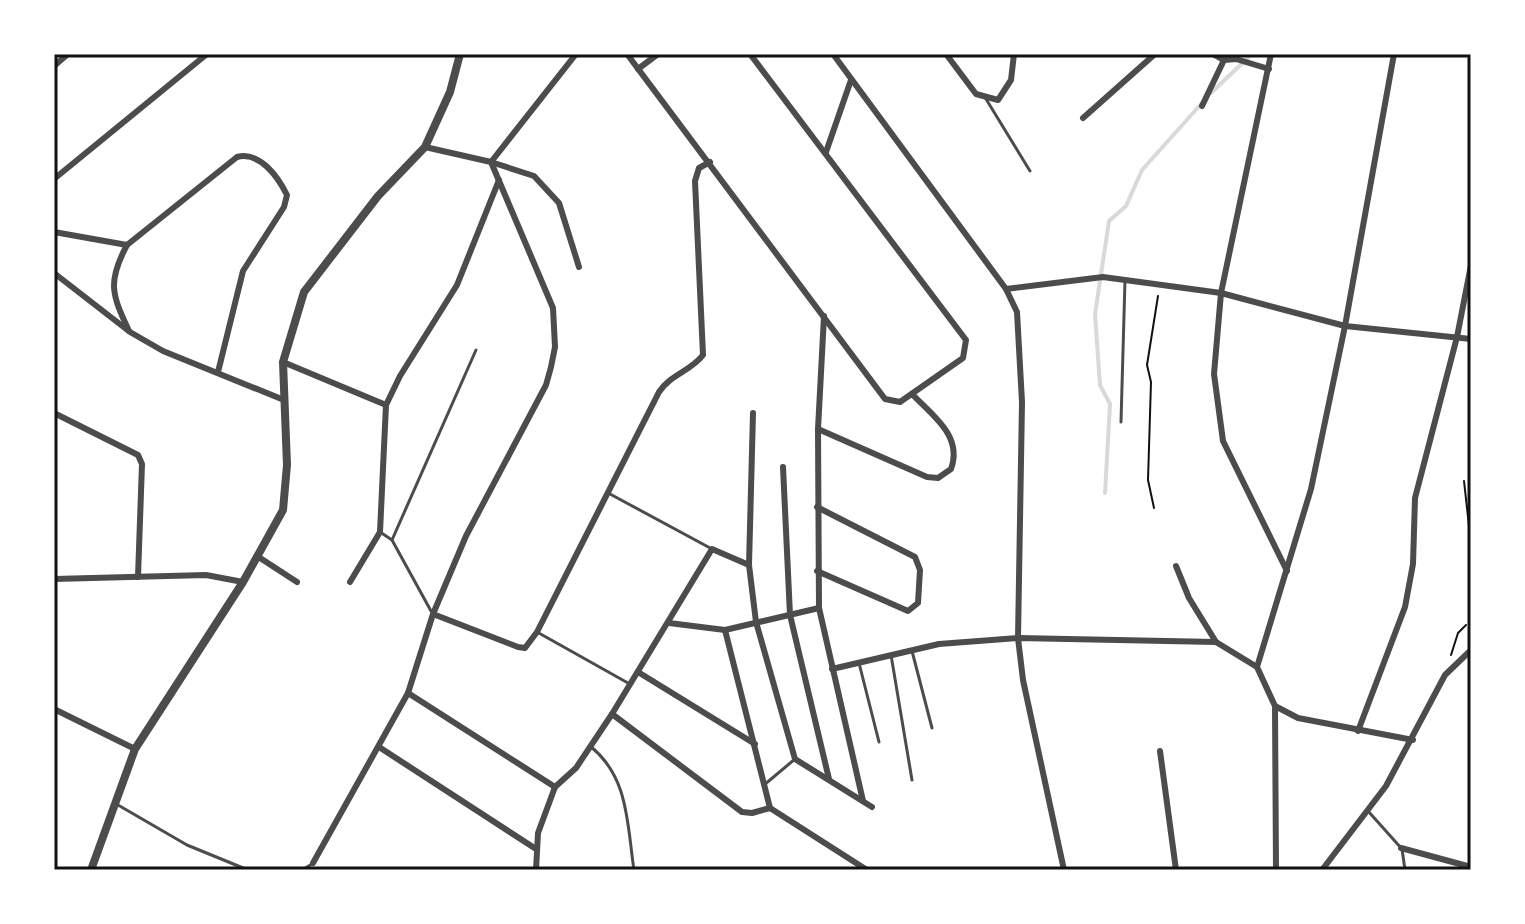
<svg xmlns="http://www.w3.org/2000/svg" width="1525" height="924" font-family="Arial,sans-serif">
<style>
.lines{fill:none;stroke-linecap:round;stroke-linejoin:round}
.stream{stroke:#d9d9d9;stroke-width:4}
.path{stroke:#111;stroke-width:2}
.service{stroke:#4c4c4c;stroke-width:3}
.minor{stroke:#4c4c4c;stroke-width:6}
.tertiary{stroke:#4c4c4c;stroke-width:8}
.neatline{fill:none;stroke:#111;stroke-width:3}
</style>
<rect width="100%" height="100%" fill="#fff"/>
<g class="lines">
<g class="stream">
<path d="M 1211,93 L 1252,54"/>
<path d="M 1105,493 L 1110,404 L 1100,385 L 1095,314 L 1109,221 L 1126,206 L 1142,170 L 1202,103"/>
</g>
<g class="path">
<path d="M 1464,481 L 1471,544"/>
<path d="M 1154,508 L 1148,480 L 1151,382 L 1147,365 L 1158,296"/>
<path d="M 1451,655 L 1458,633 L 1466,625"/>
</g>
<g class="service">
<path d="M 986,99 L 1030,171"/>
<path d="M 1121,422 L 1125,280"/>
<path d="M 610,494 L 712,549"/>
<path d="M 380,532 L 392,540 L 431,611"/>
<path d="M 392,540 L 476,350"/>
<path d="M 537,632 L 628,683"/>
<path d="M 912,651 L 932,728"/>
<path d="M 891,655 L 912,780"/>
<path d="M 859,663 L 879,742"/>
<path d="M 590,746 C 629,777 627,824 634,870"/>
<path d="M 764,785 L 795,759"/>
<path d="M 118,805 L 187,845 L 248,870"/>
<path d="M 1368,811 L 1402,849 L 1405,870"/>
<path d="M 302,870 L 312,864"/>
</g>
<g class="minor">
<path d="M 576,54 L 491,162 L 534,176 L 559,203 L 579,267"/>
<path d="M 627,54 L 885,399 L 900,402 L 963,358 L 966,340 L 750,54"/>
<path d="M 833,54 L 1006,289 L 1017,312 L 1022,402 L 1018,638 L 1023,680 L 1064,870"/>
<path d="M 946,54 L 976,94 L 998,100 L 1011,80 L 1014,54"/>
<path d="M 1213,54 L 1224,60"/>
<path d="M 1271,54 L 1221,293 L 1214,374 L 1223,441 L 1287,571"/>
<path d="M 54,66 L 68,54"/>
<path d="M 638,69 L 658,54"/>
<path d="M 1202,106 L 1224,60 L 1236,59 L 1269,69"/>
<path d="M 1083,118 L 1155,54"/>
<path d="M 826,152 L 851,80"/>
<path d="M 54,179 L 207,54"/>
<path d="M 54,232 L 127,245 L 237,157 C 260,151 278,177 287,195 L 284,207 L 243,271 L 218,372"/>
<path d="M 127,245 C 107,282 112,295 129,331"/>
<path d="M 54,273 L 130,332 L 163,351 L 284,400"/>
<path d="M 1006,289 L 1103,277 L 1221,293 L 1345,326 L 1471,339"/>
<path d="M 824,316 L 818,429 L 819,608 L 863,801"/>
<path d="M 283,362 L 386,405"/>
<path d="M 54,413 L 138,455 L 142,464 L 138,577"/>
<path d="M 753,413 L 749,565 L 756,622 L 795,759 L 872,807"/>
<path d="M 818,429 L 927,477 L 938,478 L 951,469 C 963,436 933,416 912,394"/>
<path d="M 783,467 L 790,615 L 829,779"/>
<path d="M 257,556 L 297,582"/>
<path d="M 1176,566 L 1189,598 L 1216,642"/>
<path d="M 817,571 L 908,611 L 918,603 L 920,570 L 915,557 L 817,507"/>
<path d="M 54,579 L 206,575 L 243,582"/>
<path d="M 350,582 L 380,532 L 386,405 L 400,376 L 457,285 L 499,180"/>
<path d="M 433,614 L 518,647 L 525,648 L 537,632 L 659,392 C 671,374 691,371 703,355 L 695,181 L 699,168 L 710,162"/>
<path d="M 669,623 L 725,630 L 819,608"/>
<path d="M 725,630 L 770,808 L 867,870"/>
<path d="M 832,669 L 939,644 L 1018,638 L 1216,642 L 1257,667"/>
<path d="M 638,672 L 755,744"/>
<path d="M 408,693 L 555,787"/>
<path d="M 1275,706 L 1298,718 L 1413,740"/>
<path d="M 54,709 L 135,749"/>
<path d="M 612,714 L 742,812 L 752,813 L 770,808"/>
<path d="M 1358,731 L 1405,607 L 1413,564 L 1415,498 L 1457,337 L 1471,265"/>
<path d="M 379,747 L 536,849"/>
<path d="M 1160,751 L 1176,870"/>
<path d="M 1401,848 L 1471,867"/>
<path d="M 313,863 L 408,693 L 433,614 L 466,536 L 546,385 L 551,367 L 555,347 L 553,308 L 491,162 L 425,147"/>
<path d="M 536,870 L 538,833 L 555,787 L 576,768 L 612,714 L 712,549 L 749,565"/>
<path d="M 1276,870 L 1275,706 L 1257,667 L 1311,489 L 1345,326 L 1394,54"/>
<path d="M 1322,870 L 1386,786 L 1445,675 L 1471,650"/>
</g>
<path class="tertiary" d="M 91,870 L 135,749 L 243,582 L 283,510 L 287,465 L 283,362 L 304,292 L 378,196 L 425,147 L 450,92 L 460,54"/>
</g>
<rect width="1525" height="924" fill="none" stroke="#ffffff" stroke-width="112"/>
<rect x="56" y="56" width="1413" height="812" class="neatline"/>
</svg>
